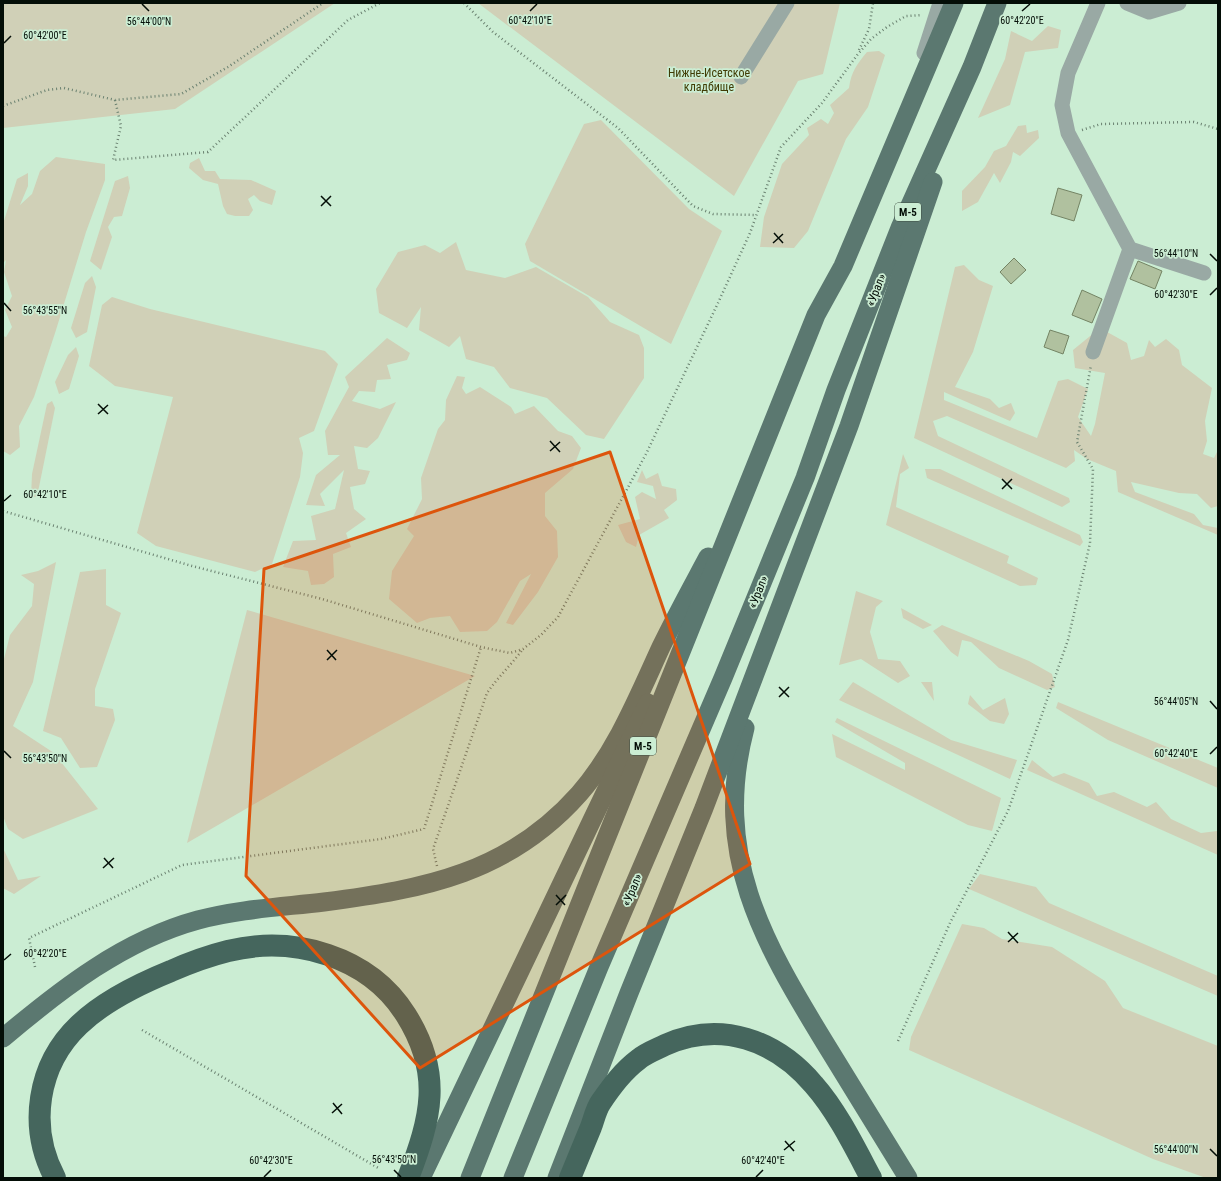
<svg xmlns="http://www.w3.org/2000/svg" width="1221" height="1181" font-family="'Roboto Condensed',sans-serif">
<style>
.green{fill:#d0d0b7}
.building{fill:#b0c19f;stroke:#748464}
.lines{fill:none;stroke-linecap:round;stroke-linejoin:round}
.path{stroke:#6a8170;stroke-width:2.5;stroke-dasharray:1 3;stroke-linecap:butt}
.minor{stroke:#99a9a4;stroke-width:15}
.major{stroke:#5b7870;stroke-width:19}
.highway{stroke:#45665d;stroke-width:22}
.marked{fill:#dd550c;fill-opacity:0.2;stroke:#dd550c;stroke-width:3;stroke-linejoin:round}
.ticks{fill:none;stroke:#040e07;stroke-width:1.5}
.labels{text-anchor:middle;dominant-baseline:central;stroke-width:3.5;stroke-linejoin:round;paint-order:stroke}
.shield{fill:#cbedd3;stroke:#405144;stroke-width:1}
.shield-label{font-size:11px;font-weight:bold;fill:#040e07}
.park-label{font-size:12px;fill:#403c05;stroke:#cbedd3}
.street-label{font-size:12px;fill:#040e07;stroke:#cbedd3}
.ticks-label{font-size:10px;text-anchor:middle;fill:#040e07;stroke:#cbedd3;stroke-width:3.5;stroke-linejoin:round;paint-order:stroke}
</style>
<rect width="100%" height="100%" fill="#cbedd3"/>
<g class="green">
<path d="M 3,3 L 335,3 L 175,109 L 3,128 Z"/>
<path d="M 478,3 L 840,3 L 823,74 L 798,81 L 734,196 Z"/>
<path d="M 1048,26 L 1061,30 L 1058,48 L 1025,52 L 1010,105 L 978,118 L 1005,59 L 1011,31 L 1032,41 Z"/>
<path d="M 879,51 L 885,55 L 868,107 L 846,139 L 808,231 L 794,248 L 760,247 L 764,217 L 782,164 L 809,135 L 807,128 L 821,119 L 828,124 L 834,113 L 830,105 L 849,88 C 851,72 857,64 867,52 Z"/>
<path d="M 601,120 L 689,209 L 722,231 L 671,344 L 530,261 L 525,244 L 584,124 Z"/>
<path d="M 1026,125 L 1027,133 L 1038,130 L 1039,138 L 1020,156 L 1013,152 L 1011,162 L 1000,183 L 994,173 L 978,202 L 962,211 L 962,191 L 985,167 L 994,151 L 1006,146 L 1018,126 Z"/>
<path d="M 56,157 L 105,164 L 105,180 L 86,232 L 56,330 L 34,397 L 19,426 L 20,447 L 10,455 L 3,451 L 3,336 L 6,337 L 12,327 L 5,310 L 12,296 L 4,272 L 6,260 L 3,263 L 3,224 L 17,179 L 28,173 L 28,186 L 20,205 L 32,194 L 40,171 Z"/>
<path d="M 199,158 L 205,171 L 215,171 L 220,179 L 251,180 L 276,191 L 272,205 L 260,201 L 254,195 L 248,199 L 253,210 L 249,216 L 235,216 L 227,214 L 223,206 L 218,184 L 203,180 L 189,168 L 190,163 Z"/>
<path d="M 128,176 L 130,188 L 122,216 L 114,217 L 108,227 L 112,237 L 101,270 L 90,261 L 115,181 Z"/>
<path d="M 456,242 L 466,270 L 505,278 L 536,267 L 588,297 L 610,322 L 639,335 L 644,348 L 644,378 L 604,439 L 586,435 L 547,398 L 510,388 L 494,367 L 466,359 L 460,336 L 449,347 L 419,330 L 421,307 L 407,328 L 379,313 L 376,289 L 398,252 L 425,245 L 440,253 Z"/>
<path d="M 964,265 L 979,280 L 993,286 L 973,352 L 955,387 L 990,399 L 999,408 L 1011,403 L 1015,413 L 1010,421 L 944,392 L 944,400 L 1037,438 L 1058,381 L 1068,379 L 1088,389 L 1078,417 L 1091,436 L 1095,424 L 1105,373 L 1075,368 L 1073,350 L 1100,328 L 1127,343 L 1131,360 L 1144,356 L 1149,340 L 1155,347 L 1166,339 L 1179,350 L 1182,365 L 1212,388 L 1205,421 L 1207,441 L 1203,454 L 1214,458 L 1218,450 L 1218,506 L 1211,508 L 1197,494 L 1179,493 L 1131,482 L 1135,492 L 1194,514 L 1203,525 L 1218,528 L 1218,535 L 1118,492 L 1116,471 L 1087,459 L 1074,450 L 1075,461 L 1066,468 L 947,416 L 933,421 L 938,436 L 1069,498 L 1070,502 L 1062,507 L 914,438 L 955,267 Z"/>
<path d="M 92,276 L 96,287 L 87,332 L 76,338 L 71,328 L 85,283 Z"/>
<path d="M 112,297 L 150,309 L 325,351 L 338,364 L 314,431 L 299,438 L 303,453 L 300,477 L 272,564 L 255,572 L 156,546 L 137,533 L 173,397 L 115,386 L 89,366 L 102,305 Z"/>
<path d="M 387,338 L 410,353 L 407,360 L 387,365 L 391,379 L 377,380 L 375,392 L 359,391 L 352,401 L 380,409 L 396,402 L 378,438 L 367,448 L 354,446 L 358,469 L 370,471 L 365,484 L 350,487 L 354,509 L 366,519 L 346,533 L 351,547 L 333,554 L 334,577 L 324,584 L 311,585 L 308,571 L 283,567 L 293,541 L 316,540 L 311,516 L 335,509 L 344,470 L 320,494 L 325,506 L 306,505 L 316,475 L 340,455 L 328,455 L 325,431 L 349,387 L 345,377 Z"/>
<path d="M 76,347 L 79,356 L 69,389 L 59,394 L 55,382 L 68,355 Z"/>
<path d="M 457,376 L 465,377 L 462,388 L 466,394 L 480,387 L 511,407 L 515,414 L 534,406 L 558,431 L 572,436 L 581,448 L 573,469 L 545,493 L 545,516 L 557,531 L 558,557 L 538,592 L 513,625 L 506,623 L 531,574 L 520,581 L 497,622 L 487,631 L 460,632 L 450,616 L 430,618 L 417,623 L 389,599 L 392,571 L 414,536 L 407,529 L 422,499 L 421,478 L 438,429 L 445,420 L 446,400 Z"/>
<path d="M 52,401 L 55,408 L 37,497 L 31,497 L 32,474 L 47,404 Z"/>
<path d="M 903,454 L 909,468 L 900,474 L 896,507 L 1009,556 L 1007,563 L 1038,578 L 1036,585 L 1020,586 L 886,525 Z"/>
<path d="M 925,469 L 940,469 L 1080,535 L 1083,542 L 1080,546 L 927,478 Z"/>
<path d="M 642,470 L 646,479 L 658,473 L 662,486 L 676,489 L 677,500 L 664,510 L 669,518 L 639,535 L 636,547 L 626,542 L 618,525 L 640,519 L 635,497 L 642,492 L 656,499 L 653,486 L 637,482 Z"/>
<path d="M 56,562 L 33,682 L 13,726 L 54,753 L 98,809 L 23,839 L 8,829 L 3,816 L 3,663 L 10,635 L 32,606 L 34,584 L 21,575 L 38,571 Z"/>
<path d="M 106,569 L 106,605 L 121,613 L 95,689 L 95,706 L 113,709 L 115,720 L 97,767 L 80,768 L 61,738 L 43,731 L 80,572 Z"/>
<path d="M 856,591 L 883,601 L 876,607 L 870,632 L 878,659 L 900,661 L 910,676 L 898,683 L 861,659 L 839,665 Z"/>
<path d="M 901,608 L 932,625 L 923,629 L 903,618 Z"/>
<path d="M 247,610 L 475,676 L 187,843 Z"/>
<path d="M 942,625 L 1029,661 L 1052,674 L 1055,687 L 1047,690 L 999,668 L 971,642 L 962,640 L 958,657 L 951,652 L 933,631 Z"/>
<path d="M 853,682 L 951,740 L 1017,760 L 1010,779 L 839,700 Z"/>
<path d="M 921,682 L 932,682 L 934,701 Z"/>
<path d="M 970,695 L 983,710 L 1005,698 L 1009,714 L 1004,724 L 990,721 L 968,704 Z"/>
<path d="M 1058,702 L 1218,768 L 1218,788 L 1108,740 L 1056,708 Z"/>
<path d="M 837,718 L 1001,798 L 992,831 L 968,825 L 836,757 L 832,734 L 905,770 L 905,763 L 835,722 Z"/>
<path d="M 1032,760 L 1053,777 L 1064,773 L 1089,783 L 1097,796 L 1114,792 L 1147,807 L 1156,802 L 1171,819 L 1201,833 L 1217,831 L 1218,855 L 1027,770 Z"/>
<path d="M 3,848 L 18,880 L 41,876 L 14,894 L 3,888 Z"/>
<path d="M 980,874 L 1036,887 L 1049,903 L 1218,976 L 1218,996 L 969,889 Z"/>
<path d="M 962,924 L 984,928 L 1002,939 L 1052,947 L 1105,981 L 1123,1008 L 1218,1046 L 1218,1178 L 1206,1178 L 1153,1159 L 909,1050 L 911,1037 Z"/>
</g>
<g class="building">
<path d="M 1058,188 L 1082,195 L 1074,221 L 1051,214 Z"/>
<path d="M 1014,258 L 1026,270 L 1011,284 L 1000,272 Z"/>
<path d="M 1138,261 L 1162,271 L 1155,289 L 1130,279 Z"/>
<path d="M 1082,290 L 1102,299 L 1092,323 L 1072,315 Z"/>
<path d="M 1050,330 L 1069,336 L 1063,354 L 1044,347 Z"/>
</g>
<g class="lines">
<g class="path">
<path d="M 464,3 L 493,32 L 618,128 L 693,206 L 713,214 L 755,215"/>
<path d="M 859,50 L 869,29 L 873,3"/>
<path d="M 115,100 L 121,126 L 113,160 L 208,152 L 348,20 L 380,3"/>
<path d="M 3,106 L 47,90 L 64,88 L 115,100 L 181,94 L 228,67 L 323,3"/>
<path d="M 1082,130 L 1101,124 L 1194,122 L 1218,129"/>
<path d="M 3,511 L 192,566 L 322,599 L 481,647 L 510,653 L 523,649 L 541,635 L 558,617 L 646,454 L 718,303 L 750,233 L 781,147 L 822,103 L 858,54 L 871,39 L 887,27 L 906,16 L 922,15"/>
<path d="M 437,866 L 433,849 L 487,693 C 498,677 511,665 523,649"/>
<path d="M 35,967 L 29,938 L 182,865 L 381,839 L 424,829 L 481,647"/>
<path d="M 142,1030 L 380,1169"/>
<path d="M 898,1041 L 950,923 L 1008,811 L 1068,640 L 1090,543 L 1093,469 L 1077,442 L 1091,365"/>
</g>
<g class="minor">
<path d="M 1098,3 L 1068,73 L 1062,105 L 1068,133 L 1130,249 L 1204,273"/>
<path d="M 1127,3 L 1149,12 L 1179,3"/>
<path d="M 924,53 L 940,3"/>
<path d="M 741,77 L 787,3"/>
<path d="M 1093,352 L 1130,249"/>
</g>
<g class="major">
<path d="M 745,728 C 712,854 762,940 825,1043 C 853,1088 880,1133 908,1178"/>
<path d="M 3,1038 C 61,989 124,940 198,920 C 239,909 282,907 324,902 C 425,889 509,873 579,794 C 616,752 638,697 661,647 C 676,616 692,587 708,557"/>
<path d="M 421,1178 L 648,703"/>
<path d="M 470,1178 L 816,315 L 843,266 L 954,3"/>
<path d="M 513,1178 L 599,967 L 723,678 L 805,478 L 836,390 L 900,228 L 972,67 L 997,3"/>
<path d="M 557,1178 L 629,993 L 704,808 L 849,426 L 933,182"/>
</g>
<g class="highway">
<path d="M 55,1178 C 28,1127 37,1065 79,1025 C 104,1001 139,984 171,971 C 189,963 208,956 228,951 C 294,935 369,956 406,1015 C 443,1074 431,1118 408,1178"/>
<path d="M 570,1178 C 577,1161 584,1144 591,1127 C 594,1119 596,1109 601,1102 C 612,1086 623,1071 639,1059 C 646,1053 657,1049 665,1045 C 721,1020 776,1040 814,1085 C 837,1111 855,1148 871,1178"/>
</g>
</g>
<path class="marked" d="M 610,452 L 750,864 L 420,1068 L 246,876 L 264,569 Z"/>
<path class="ticks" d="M 142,4 L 149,11M 530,11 L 537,4M 1022,11 L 1030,4M 4,43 L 11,36M 321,196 L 331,206M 321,206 L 331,196M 774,233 L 783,243M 773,243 L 783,234M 1210,254 L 1217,261M 1210,295 L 1217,288M 4,303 L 11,311M 98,404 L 108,414M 98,414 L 108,405M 550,441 L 560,452M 550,451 L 560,442M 1002,479 L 1012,489M 1002,489 L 1012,479M 4,501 L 11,495M 327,650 L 336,660M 327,660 L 337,650M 779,687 L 789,697M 779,697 L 789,687M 1210,701 L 1217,709M 4,751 L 11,758M 1210,754 L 1217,747M 104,858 L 113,868M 103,868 L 114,858M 556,895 L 565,905M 556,905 L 566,895M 1008,932 L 1018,943M 1008,942 L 1018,933M 4,960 L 11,954M 333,1103 L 342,1114M 332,1113 L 342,1104M 785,1141 L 794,1151M 1210,1149 L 1217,1156M 784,1150 L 795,1141M 394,1170 L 401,1177M 264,1177 L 271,1170M 756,1177 L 763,1170"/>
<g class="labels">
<g class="shield">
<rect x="895" y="203" width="26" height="18" rx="3"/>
<rect x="630" y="737" width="26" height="18" rx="3"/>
</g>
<g class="shield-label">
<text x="908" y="212">М-5</text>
<text x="643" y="746">М-5</text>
</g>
<g class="park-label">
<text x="709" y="73">Нижне-Исетское<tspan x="709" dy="14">кладбище</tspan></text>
</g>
<g class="street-label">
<text transform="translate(876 290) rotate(-68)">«Урал»</text>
<text transform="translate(758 592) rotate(-68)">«Урал»</text>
<text transform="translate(632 890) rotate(-67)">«Урал»</text>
</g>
</g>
<g class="ticks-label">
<text x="530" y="24">60°42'10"E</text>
<text x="1022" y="24">60°42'20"E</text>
<text x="149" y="25">56°44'00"N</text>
<text x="45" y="39">60°42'00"E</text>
<text x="1176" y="257">56°44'10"N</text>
<text x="1176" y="298">60°42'30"E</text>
<text x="45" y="314">56°43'55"N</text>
<text x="45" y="498">60°42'10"E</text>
<text x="1176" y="705">56°44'05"N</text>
<text x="1176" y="757">60°42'40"E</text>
<text x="45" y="762">56°43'50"N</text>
<text x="45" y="957">60°42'20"E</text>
<text x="1176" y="1153">56°44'00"N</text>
<text x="394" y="1163">56°43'50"N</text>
<text x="271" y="1164">60°42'30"E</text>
<text x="763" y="1164">60°42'40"E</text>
</g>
<rect width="1221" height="1181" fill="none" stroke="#040e07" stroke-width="8"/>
</svg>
